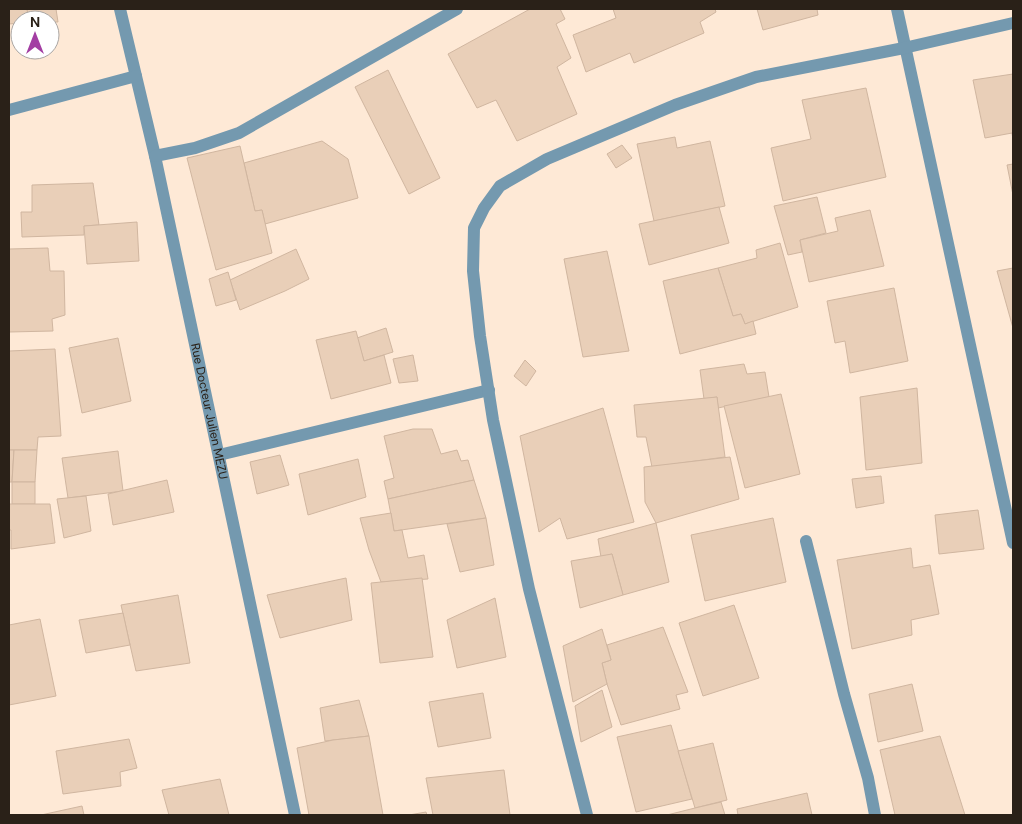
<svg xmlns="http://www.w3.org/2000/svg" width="1022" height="824" font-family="'DM Sans',sans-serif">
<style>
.building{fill:#e9cfb8;stroke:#d0b6a0}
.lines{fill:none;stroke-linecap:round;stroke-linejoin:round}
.minor{stroke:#7499af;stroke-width:12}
.labels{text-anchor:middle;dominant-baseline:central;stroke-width:4;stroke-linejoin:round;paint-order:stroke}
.street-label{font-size:12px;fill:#2a2118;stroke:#fff}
</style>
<rect width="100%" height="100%" fill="#fee9d6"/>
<g class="building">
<path d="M 9,9 L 27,9 L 29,20 L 20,20 L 20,23 L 9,24 Z"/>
<path d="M 27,9 L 56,9 L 58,22 L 50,22 L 50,20 L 29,20 Z"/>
<path d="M 530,9 L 560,9 L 565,19 L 556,24 L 571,58 L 557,67 L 577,114 L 517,141 L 496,100 L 477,108 L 448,54 Z"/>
<path d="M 613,9 L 715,9 L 716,12 L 700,22 L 704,33 L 634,63 L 630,53 L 586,72 L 573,35 L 616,18 Z"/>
<path d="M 757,9 L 817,9 L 818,15 L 763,30 Z"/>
<path d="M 388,70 L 440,178 L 409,194 L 355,87 Z"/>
<path d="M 1013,74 L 1013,140 L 1012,133 L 985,138 L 973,80 Z"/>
<path d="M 866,88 L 886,177 L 783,201 L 771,148 L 811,139 L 802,100 Z"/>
<path d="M 675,137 L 677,148 L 710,141 L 725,206 L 654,221 L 637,144 Z"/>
<path d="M 322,141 L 348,159 L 358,198 L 265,224 L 262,210 L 255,211 L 244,163 Z"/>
<path d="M 622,145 L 632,158 L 616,168 L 607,154 Z"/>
<path d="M 240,146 L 255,211 L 262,210 L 272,253 L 216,270 L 187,158 Z"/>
<path d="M 1013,164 L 1013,195 L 1007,165 Z"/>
<path d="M 93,183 L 99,225 L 84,226 L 84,235 L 22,237 L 21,212 L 32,212 L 32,185 Z"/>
<path d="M 817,197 L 826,233 L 800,240 L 802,252 L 788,255 L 774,206 Z"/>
<path d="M 719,207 L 729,243 L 649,265 L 639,224 Z"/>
<path d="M 870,210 L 884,266 L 809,282 L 800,240 L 838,231 L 835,218 Z"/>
<path d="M 137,222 L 139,261 L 87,264 L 84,226 Z"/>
<path d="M 780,243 L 798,307 L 745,324 L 741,314 L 733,316 L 718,268 L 757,258 L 756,250 Z"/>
<path d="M 48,248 L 50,271 L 64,271 L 65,315 L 52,319 L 53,331 L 9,332 L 9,249 Z"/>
<path d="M 296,249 L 309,279 L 285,291 L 240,310 L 230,280 Z"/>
<path d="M 607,251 L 629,351 L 583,357 L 564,259 Z"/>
<path d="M 718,268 L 733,316 L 741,314 L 745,324 L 753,321 L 756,334 L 680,354 L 663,281 Z"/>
<path d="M 1013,268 L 1013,328 L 997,271 Z"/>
<path d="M 228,272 L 236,300 L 216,306 L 209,279 Z"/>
<path d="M 894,288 L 908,361 L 850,373 L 845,341 L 835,343 L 827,301 Z"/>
<path d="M 386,328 L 393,352 L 364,361 L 357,338 Z"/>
<path d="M 356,331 L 364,361 L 384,355 L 391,383 L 331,399 L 316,340 Z"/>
<path d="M 118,338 L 131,401 L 82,413 L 69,348 Z"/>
<path d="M 55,349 L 61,436 L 38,437 L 37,450 L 9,450 L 9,351 Z"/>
<path d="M 413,355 L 418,381 L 399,383 L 393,359 Z"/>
<path d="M 525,360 L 536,371 L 526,386 L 514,376 Z"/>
<path d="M 744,364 L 747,374 L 765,372 L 769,397 L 718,408 L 717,397 L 704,399 L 700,370 Z"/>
<path d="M 917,388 L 922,463 L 866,470 L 860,397 Z"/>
<path d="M 781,394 L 800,474 L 745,488 L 724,406 Z"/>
<path d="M 717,397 L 725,457 L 652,467 L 646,437 L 637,437 L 634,405 Z"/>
<path d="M 603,408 L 634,522 L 567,539 L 560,518 L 539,532 L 520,436 Z"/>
<path d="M 413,429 L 432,429 L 441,454 L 457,450 L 461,461 L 468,460 L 474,480 L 388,499 L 384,481 L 394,478 L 384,436 Z"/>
<path d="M 9,450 L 14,450 L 12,482 L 9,482 Z"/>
<path d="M 14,450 L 37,450 L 35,482 L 12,482 Z"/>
<path d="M 118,451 L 123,491 L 68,498 L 62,458 Z"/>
<path d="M 280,455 L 289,485 L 257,494 L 250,462 Z"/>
<path d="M 730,457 L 739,499 L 656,523 L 645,502 L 644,467 Z"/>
<path d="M 358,459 L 366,497 L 308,515 L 299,474 Z"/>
<path d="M 881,476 L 884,503 L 856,508 L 852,479 Z"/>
<path d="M 167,480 L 174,512 L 113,525 L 108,494 Z"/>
<path d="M 474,480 L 486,518 L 394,531 L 388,499 Z"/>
<rect x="12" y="482" width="23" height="22"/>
<path d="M 86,496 L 91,531 L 64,538 L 57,499 Z"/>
<path d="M 9,504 L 50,504 L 55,543 L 11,549 L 11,530 L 9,530 Z"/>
<path d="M 978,510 L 984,549 L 939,554 L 935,515 Z"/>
<path d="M 391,513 L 394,531 L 402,530 L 408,558 L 424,555 L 428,579 L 381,582 L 369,550 L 360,518 Z"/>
<path d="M 486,518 L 494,565 L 460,572 L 447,524 Z"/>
<path d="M 773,518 L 786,582 L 705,601 L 691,535 Z"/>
<path d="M 656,523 L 669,582 L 623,595 L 612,554 L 601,557 L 598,539 Z"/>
<path d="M 911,548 L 913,568 L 930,565 L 939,614 L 911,620 L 912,635 L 852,649 L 837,560 Z"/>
<path d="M 612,554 L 623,595 L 580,608 L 571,561 Z"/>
<path d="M 346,578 L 352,620 L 280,638 L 267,595 Z"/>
<path d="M 422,578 L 433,657 L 380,663 L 371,583 Z"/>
<path d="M 178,595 L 190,663 L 136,671 L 121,605 Z"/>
<path d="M 495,598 L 506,657 L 457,668 L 447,620 Z"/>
<path d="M 734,605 L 759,678 L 703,696 L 679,623 Z"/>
<path d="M 123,613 L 130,645 L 86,653 L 79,620 Z"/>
<path d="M 40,619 L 56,696 L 9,705 L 9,625 Z"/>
<path d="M 663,627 L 688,692 L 676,695 L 680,709 L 621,725 L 607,684 L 602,663 L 611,660 L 607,645 Z"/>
<path d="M 602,629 L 611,660 L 602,663 L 607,684 L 573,702 L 563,646 Z"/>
<path d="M 912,684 L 923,731 L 878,742 L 869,694 Z"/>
<path d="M 602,690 L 612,727 L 581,742 L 575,706 Z"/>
<path d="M 483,693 L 491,738 L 438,747 L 429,702 Z"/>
<path d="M 359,700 L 369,736 L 325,741 L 320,708 Z"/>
<path d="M 671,725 L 692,799 L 636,812 L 617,737 Z"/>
<path d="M 369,736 L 383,815 L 309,815 L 297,748 L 333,740 Z"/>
<path d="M 940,736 L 965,815 L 895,815 L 880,750 Z"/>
<path d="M 129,739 L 137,768 L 120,772 L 121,786 L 63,794 L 56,751 Z"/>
<path d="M 713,743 L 727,800 L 695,808 L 678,751 Z"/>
<path d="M 504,770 L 510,815 L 433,815 L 426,778 Z"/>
<path d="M 220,779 L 229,815 L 169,815 L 162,790 Z"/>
<path d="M 807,793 L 812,815 L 738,815 L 737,809 Z"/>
<path d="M 721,802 L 725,815 L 667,815 L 695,808 Z"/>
<path d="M 82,806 L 84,815 L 41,815 Z"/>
<path d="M 426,812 L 427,815 L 409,815 Z"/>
</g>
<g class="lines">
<g class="minor">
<path id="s1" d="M 120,9 L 155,156 L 295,815"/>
<path d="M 897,9 L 1013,543"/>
<path d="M 9,110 L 136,76"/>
<path d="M 155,156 L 195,148 L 239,133 L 457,9"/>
<path d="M 219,455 L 489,390"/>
<path d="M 806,541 L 844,694 L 868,778 L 875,815"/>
<path d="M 587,815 L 529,589 L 493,420 L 480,336 L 473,271 L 474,228 L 484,208 L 500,186 L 547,159 L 675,105 L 756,77 L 904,48 L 1013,23"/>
</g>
</g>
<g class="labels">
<g class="street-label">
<text stroke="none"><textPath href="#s1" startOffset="412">Rue Docteur Julien MEZU</textPath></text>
</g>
</g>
<rect width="1022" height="824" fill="none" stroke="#2a2118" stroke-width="20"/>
<g transform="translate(35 35)"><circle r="24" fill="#ffffff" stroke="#aaa6a3"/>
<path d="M0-4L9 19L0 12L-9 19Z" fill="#a33ea3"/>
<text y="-8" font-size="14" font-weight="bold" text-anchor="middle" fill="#2a2118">N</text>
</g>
</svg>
